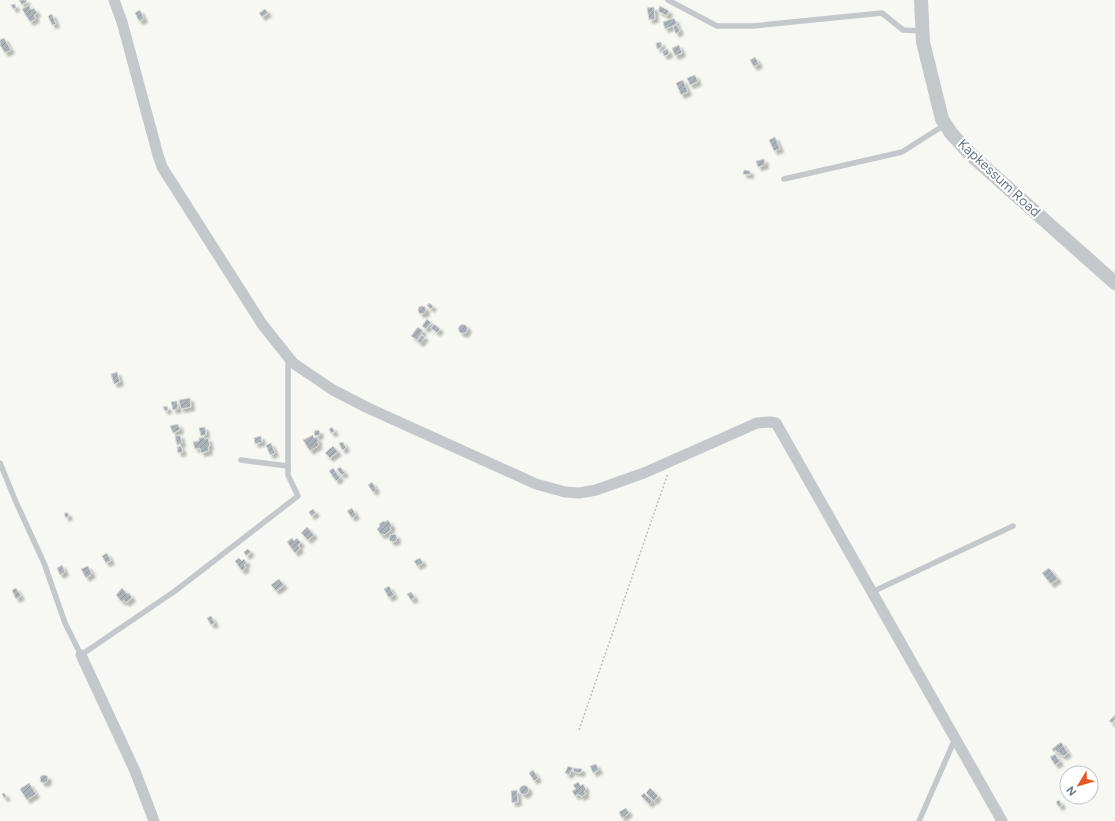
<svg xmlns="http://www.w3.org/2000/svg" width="1115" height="821" font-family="Figtree,sans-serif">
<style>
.building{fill:url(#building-hatch);stroke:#d8d8d6;filter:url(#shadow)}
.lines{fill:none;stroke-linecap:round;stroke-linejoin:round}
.path{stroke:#bec0c2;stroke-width:1.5;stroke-dasharray:2 2;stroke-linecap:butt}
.service{stroke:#c4c8cb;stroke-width:5.5}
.minor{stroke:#c4c8cb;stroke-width:11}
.tertiary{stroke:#c4c8cb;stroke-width:14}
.labels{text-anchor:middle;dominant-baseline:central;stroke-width:4;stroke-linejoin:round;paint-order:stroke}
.street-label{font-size:14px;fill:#657685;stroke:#fff}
</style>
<defs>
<pattern id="building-hatch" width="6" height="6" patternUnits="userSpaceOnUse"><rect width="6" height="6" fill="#abb3b9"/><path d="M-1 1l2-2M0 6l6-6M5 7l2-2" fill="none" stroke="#8f969c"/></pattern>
<filter id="shadow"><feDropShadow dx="3.5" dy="3.5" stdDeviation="1" flood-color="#0004"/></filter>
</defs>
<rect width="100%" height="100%" fill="#f7f7f3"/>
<g class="building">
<path d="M 19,0 L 26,0 L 27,2 L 22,5 Z"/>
<path d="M 15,4 L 16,8 L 13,9 L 11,5 Z"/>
<path d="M 29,5 L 31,10 L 34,8 L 37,13 L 34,15 L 36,19 L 30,22 L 22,9 Z"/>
<path d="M 660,6 L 669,11 L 667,16 L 658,11 Z"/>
<path d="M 654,7 L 655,19 L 649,20 L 647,8 Z"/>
<path d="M 265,9 L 268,13 L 262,17 L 259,13 Z"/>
<path d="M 140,10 L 144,19 L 139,21 L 135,13 Z"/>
<path d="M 52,14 L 56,24 L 52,25 L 48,16 Z"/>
<path d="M 674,18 L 677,24 L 665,29 L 663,22 Z"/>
<path d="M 677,25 L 680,31 L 676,34 L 673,27 Z"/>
<path d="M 4,38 L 11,50 L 5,53 L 0,45 L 0,40 Z"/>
<path d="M 661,42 L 662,47 L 657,49 L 656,43 Z"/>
<path d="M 679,45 L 682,53 L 675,56 L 672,48 Z"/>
<path d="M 668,49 L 669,54 L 664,56 L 662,51 Z"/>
<path d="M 755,57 L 759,64 L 754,67 L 750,60 Z"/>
<path d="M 695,75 L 698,82 L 690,85 L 687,78 Z"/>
<path d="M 683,80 L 688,92 L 681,95 L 676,83 Z"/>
<path d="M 775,137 L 780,149 L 774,151 L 769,140 Z"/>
<path d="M 764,159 L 765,165 L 758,167 L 756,161 Z"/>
<path d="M 744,170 L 750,171 L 750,175 L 743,174 Z"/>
<path d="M 429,303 L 433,306 L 431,309 L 427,306 Z"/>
<circle cx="422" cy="310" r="4"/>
<path d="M 427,319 L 431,323 L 426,329 L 422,326 Z"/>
<path d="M 434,324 L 440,329 L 437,333 L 431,328 Z"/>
<circle cx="463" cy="329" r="4.5"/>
<path d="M 418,327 L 423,331 L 417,340 L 411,336 Z"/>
<path d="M 422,335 L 425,337 L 420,343 L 417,341 Z"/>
<path d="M 117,372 L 120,382 L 114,384 L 111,374 Z"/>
<path d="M 190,398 L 191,407 L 181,409 L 179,400 Z"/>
<path d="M 177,401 L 178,409 L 173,410 L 171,402 Z"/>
<path d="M 167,406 L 168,410 L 165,411 L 163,407 Z"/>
<path d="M 178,424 L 180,430 L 173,433 L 170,426 Z"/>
<path d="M 205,427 L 206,435 L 201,436 L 199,428 Z"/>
<path d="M 332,427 L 335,432 L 331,433 L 329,429 Z"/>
<circle cx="317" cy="433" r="3"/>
<path d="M 180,435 L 182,443 L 177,445 L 175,436 Z"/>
<path d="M 313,435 L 314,438 L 316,437 L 319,441 L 317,442 L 319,445 L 310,451 L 303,440 Z"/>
<path d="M 261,436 L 262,442 L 255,444 L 254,438 Z"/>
<path d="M 204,437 L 205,439 L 208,438 L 210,446 L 208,446 L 209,451 L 201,453 L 200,448 L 195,449 L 193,442 L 199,441 L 199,438 Z"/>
<path d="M 343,442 L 346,448 L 342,450 L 339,443 Z"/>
<path d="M 271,443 L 275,453 L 270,455 L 266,445 Z"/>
<path d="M 181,446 L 183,452 L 178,453 L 177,447 Z"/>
<path d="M 333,446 L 338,452 L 330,458 L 325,453 Z"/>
<path d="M 340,467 L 345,473 L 341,475 L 337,469 Z"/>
<path d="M 333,468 L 340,478 L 336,481 L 329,471 Z"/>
<path d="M 372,482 L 376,489 L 373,492 L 368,485 Z"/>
<path d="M 352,508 L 356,515 L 352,518 L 347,511 Z"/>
<path d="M 313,509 L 316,513 L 311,516 L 309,512 Z"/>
<path d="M 67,512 L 69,516 L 66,518 L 64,514 Z"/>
<path d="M 388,520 L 392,526 L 390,528 L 391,530 L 384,535 L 383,534 L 381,535 L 377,529 L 380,526 L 379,524 L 384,521 L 385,522 Z"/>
<path d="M 307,527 L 314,535 L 308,540 L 301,533 Z"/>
<circle cx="393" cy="538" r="4"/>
<path d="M 292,538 L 294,541 L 297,538 L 301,543 L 298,545 L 300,549 L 295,553 L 287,542 Z"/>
<path d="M 248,549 L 251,552 L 246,556 L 244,552 Z"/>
<path d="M 107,553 L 111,561 L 106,563 L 102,556 Z"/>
<path d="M 239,558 L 242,561 L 244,559 L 247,563 L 244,565 L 246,568 L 242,571 L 235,561 Z"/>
<path d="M 420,558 L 423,563 L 417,566 L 414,561 Z"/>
<path d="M 62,565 L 65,572 L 60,575 L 57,568 Z"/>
<path d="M 88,566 L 92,574 L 86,578 L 81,569 Z"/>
<path d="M 1049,568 L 1058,579 L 1051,584 L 1042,573 Z"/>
<path d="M 279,579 L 284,585 L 276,591 L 271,585 Z"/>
<path d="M 389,586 L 394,595 L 389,598 L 384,589 Z"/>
<path d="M 16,588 L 21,596 L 16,599 L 12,590 Z"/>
<path d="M 122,588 L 127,594 L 129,593 L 132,598 L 126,603 L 124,600 L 122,602 L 116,595 Z"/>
<path d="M 411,592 L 415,598 L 411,600 L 407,594 Z"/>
<path d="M 211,616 L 215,623 L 211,625 L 207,618 Z"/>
<path d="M 1115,715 L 1115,720 L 1112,723 L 1109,721 Z"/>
<path d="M 1061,742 L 1068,753 L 1064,756 L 1062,755 L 1061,756 L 1059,752 L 1057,753 L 1056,750 L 1054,752 L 1052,749 Z"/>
<path d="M 1055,754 L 1060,762 L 1055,765 L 1050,757 Z"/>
<path d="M 596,764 L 599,770 L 593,773 L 590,766 Z"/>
<path d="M 568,766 L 573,768 L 569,775 L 565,773 Z"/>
<path d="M 574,768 L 582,769 L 581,773 L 573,772 Z"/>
<path d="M 533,770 L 538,778 L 534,781 L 529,773 Z"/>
<circle cx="44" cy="779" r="4"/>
<path d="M 578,782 L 581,786 L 583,784 L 586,789 L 584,791 L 586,794 L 581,797 L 579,794 L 575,796 L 572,791 L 576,789 L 573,785 Z"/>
<path d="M 29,783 L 36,794 L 27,800 L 20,789 Z"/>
<circle cx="524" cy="790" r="4.5"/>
<path d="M 650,788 L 658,796 L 654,801 L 646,793 Z"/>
<path d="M 517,790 L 518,802 L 512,803 L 511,791 Z"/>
<path d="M 4,793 L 7,797 L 4,798 L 2,794 Z"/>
<path d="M 644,793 L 652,801 L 649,804 L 641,796 Z"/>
<path d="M 1059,800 L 1062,805 L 1059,807 L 1056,802 Z"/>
<path d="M 626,808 L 629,813 L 622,818 L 619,812 Z"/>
</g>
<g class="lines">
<path class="path" d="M 579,730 L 668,473"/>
<g class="service">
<path d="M 668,0 L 717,26 L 753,26 L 882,13 L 903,30 L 922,31"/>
<path d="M 784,179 L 902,152 L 946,124"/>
<path d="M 241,460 L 288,466"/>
<path d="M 0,463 L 16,502 L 44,563 L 65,623 L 81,655 L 175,591 L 298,496 L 288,475 L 288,360"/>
<path d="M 872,592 L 1013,526"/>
<path d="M 919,821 L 955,739"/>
</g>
<g class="minor">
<path d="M 114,0 L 122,22 L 158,155 L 162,167 L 262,324 L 293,363 L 333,390 L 368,408 L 536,484 L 565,492 L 579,493 L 596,490 L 644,473 L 757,423 L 770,422 L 776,423 L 1002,821"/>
<path d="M 81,655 L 135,771 L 154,821"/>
</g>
<path class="tertiary" d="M 921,0 L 923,42 L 942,119 L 951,133 L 971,155 L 1115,283"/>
</g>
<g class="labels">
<g class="street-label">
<text transform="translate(999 178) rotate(43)">Kapkessum Road</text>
</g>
</g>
<g transform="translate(1079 785) rotate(232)"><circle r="19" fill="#ffffff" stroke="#c1c8ce"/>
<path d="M0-3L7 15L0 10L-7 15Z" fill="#e75723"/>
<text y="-6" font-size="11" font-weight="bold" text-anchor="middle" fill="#657685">N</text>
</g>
</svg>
